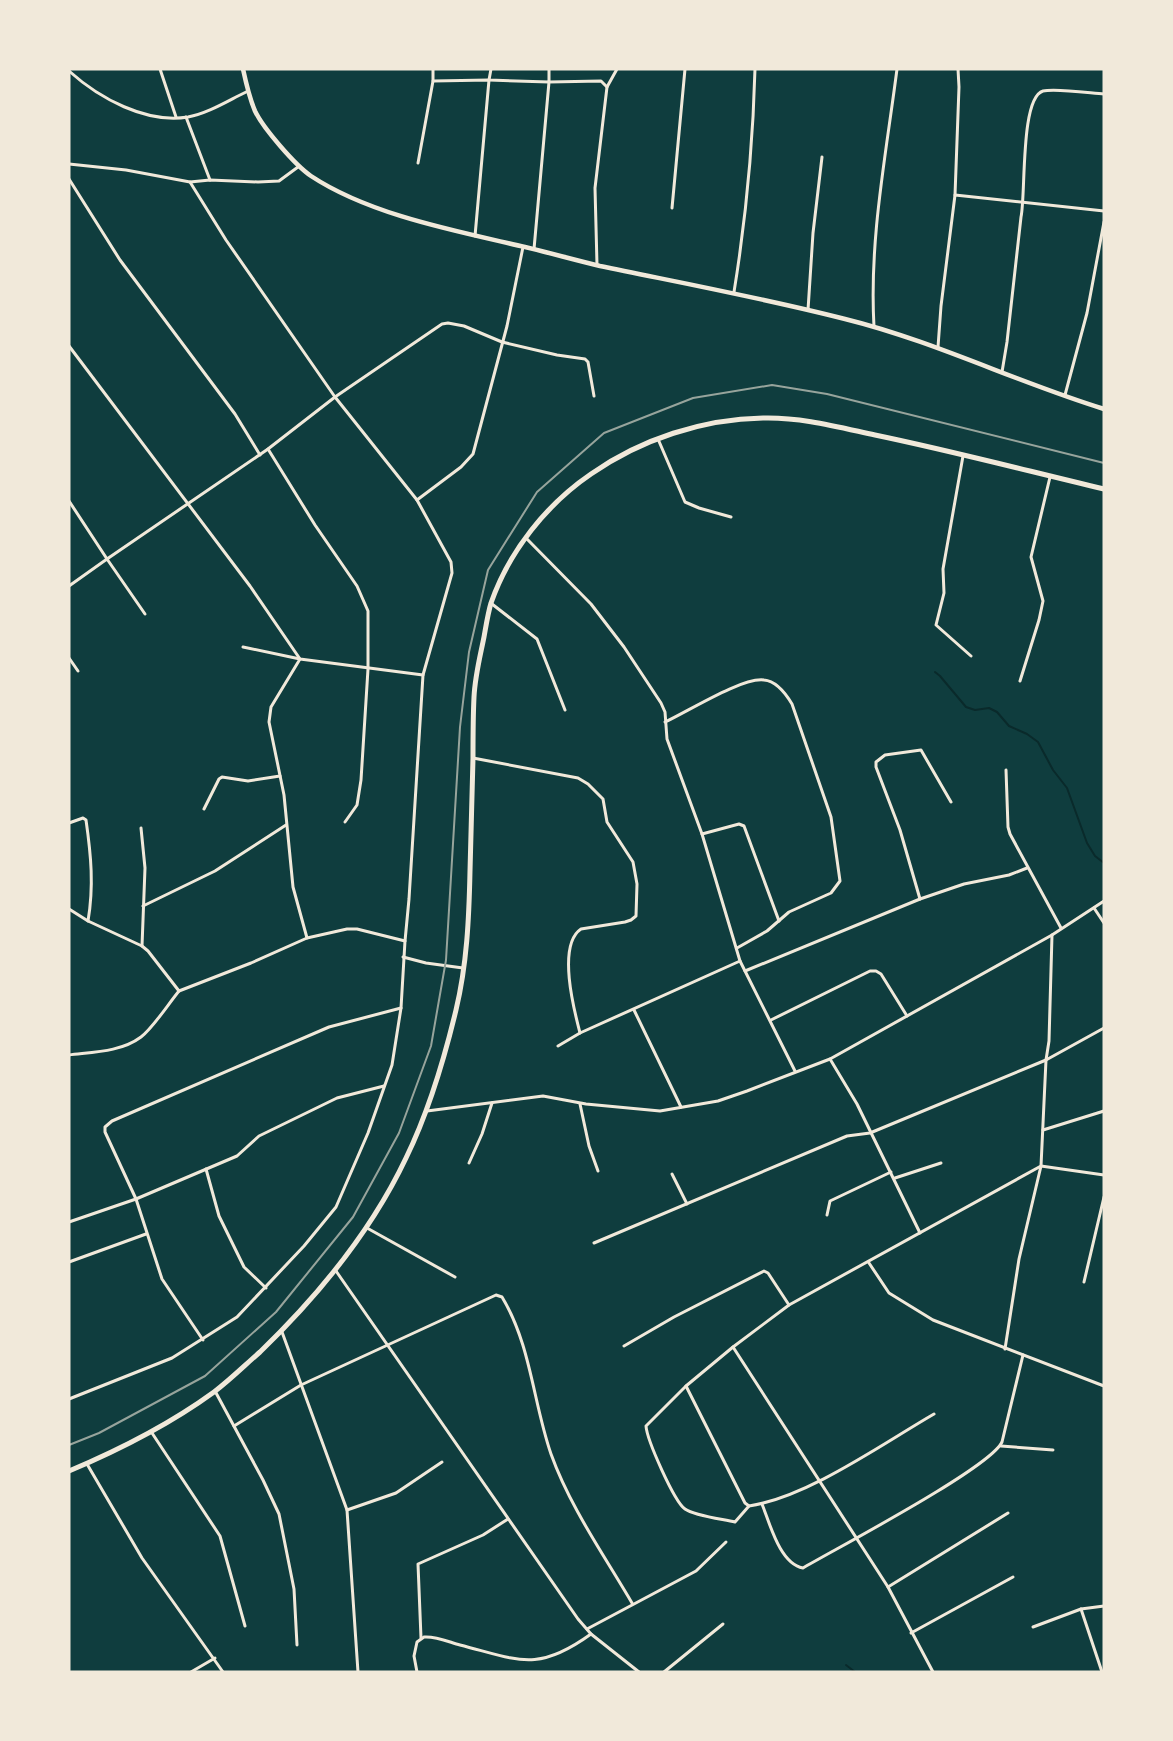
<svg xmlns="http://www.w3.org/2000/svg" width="1173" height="1741" font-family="Arial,sans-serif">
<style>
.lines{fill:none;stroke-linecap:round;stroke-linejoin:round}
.stream{stroke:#0a2a2b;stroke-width:2}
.minor{stroke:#f1e9da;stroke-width:3}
.secondary{stroke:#f1e9da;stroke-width:4.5}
.primary{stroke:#f1e9da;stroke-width:5}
.rail{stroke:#97a49c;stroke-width:2}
</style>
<rect width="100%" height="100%" fill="#0f3d3e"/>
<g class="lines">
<g class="stream">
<path d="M 935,672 L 940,676 L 966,707 L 975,710 L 989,708 L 997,712 L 1009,726 L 1027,734 L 1038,742 L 1053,770 L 1067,788 L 1087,843 L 1095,856 L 1104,863"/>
<path d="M 846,1665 L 855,1672"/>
</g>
<g class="minor">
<path d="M 160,69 L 176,117"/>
<path d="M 491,69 L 489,80 L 549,82 L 549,69"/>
<path d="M 69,71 C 99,98 146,124 188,117 C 209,113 229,100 248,91"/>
<path d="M 433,81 L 489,80 L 475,236"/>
<path d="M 607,87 L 617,69"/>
<path d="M 186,117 L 210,180"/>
<path d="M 418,163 L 433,81 L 433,69"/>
<path d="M 69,164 L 126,170 L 190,182 L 210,180 L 258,182 L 279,181 L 298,167"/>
<path d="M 69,179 L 120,260 L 235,414 L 260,455"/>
<path d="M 190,182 L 226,240 L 335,397 L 417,500 L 451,562 L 452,573 L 423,675 L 409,899 L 405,941"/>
<path d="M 955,195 L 959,87 L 958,69"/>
<path d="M 672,208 L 685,69"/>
<path d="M 534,249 L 549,82 L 601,81 L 607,87 L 595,188 L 597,265"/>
<path d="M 734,292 C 746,218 753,144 755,69"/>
<path d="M 808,310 L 813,233 L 822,157"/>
<path d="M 874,327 C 869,240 886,155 897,69"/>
<path d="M 69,346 L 250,586 L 300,659 L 423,675"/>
<path d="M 938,347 L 941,306 L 955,195 L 1104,211"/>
<path d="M 1002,372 L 1007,342 L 1021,217 C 1026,194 1020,98 1043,91 C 1055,88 1090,93 1104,94"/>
<path d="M 1065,395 L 1087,313 L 1104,222"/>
<path d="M 658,439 L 685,502 L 699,508 L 731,517"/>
<path d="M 268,449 L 315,525 L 357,586 L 368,611 L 368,669 L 361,780 L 357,805 L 345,822"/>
<path d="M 963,456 L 943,569 L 944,593 L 936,625 L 971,656"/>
<path d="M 417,500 L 461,467 L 473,454 L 507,326 L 523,247"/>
<path d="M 69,501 L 107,559 L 268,449 L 335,397 L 442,324 L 448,323 L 464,326 L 502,342 L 557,355 L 585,359 L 588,362 L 594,396"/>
<path d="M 526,538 L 591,604 L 624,647 L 661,703 L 665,712 L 667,739 L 702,834 L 740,961 L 580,1033 L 558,1046"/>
<path d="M 69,586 L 107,559 L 145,614"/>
<path d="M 492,604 L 537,639 L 565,710"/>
<path d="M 69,658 L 78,671"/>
<path d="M 1020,681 L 1039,620 L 1043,601 L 1031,557 L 1050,477"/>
<path d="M 665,722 C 687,712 742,677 764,680 C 777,681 786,694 792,704 L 831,817 L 840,881 L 831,893 L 789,912 L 767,931 L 737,948"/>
<path d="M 473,758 L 578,778 L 588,784 L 603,799 L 607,822 L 633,862 L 637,884 L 636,916 L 631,920 L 625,922 L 581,929 C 557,945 574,1010 580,1033"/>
<path d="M 1006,770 L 1008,827 L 1010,834 L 1061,928"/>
<path d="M 204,809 L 219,779 L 222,777 L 248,781 L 280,776"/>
<path d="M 69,823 L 83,818 L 86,820 C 91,855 94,886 88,921"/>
<path d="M 141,828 L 145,868 L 142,946"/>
<path d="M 702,834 L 739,824 L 744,826 L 779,921"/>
<path d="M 920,899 L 900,830 L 876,767 L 876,762 L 885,755 L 921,750 L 951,802"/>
<path d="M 143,906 L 215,871 L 286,825"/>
<path d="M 1094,908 L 1104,923"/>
<path d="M 69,909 L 88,921 L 142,946 L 148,951 L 179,991 L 251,963 L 307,938 L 293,887 L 284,795 L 269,722 L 271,707 L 300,659 L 243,647"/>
<path d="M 403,957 L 426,963 L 463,968"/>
<path d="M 740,961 L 795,1071"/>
<path d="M 745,971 L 920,899 L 964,884 L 1009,875 L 1027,868"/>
<path d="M 634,1010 L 681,1107"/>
<path d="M 771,1020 L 870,971 L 876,971 L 881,974 L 907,1016"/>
<path d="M 69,1055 C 93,1052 121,1052 141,1037 C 153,1028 169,1003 179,991"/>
<path d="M 830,1059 L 857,1104 L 920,1233"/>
<path d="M 580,1104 L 589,1146 L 598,1171"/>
<path d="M 427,1111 L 543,1096 L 586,1104 L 660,1111 L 718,1101 L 747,1091 L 830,1059 L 1052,935 L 1104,901"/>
<path d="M 1043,1130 L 1104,1111"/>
<path d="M 469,1163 L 482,1134 L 492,1103"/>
<path d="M 206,1169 L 219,1216 L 244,1267 L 266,1288"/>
<path d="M 672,1174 L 687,1204"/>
<path d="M 895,1178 L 941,1163"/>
<path d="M 827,1215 L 830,1201 L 891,1172"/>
<path d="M 69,1222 L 136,1199 L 237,1156 L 259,1136 L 337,1098 L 384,1086"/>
<path d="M 367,1228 L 455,1277"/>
<path d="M 594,1243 L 847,1136 L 870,1133 L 1046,1060 L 1104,1028"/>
<path d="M 69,1262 L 146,1234"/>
<path d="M 869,1263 L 889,1293 L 933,1320 L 1104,1386"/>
<path d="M 336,1271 L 578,1619 L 591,1634 L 639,1672"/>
<path d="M 1084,1282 L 1104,1197"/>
<path d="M 282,1332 L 347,1510 L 358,1672"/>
<path d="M 203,1340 L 162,1279 L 136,1199 L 105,1132 L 105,1127 L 112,1121 L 329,1027 L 401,1008"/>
<path d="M 624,1346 L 674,1317 L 764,1271 L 768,1273 L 789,1305"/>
<path d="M 733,1347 L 686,1386 L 745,1503 L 749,1506 C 808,1497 882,1444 934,1414"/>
<path d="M 1005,1349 L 1019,1259 L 1041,1166 L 1046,1060 L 1049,1041 L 1052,935"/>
<path d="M 686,1386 L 646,1426 C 647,1440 674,1501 685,1509 C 695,1516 722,1519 735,1522 L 749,1506"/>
<path d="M 215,1391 L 263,1480 L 279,1514 L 294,1589 L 297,1645"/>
<path d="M 69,1399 L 172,1358 L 237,1317 L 304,1246 L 336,1207 L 368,1133 L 392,1065 L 401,1008 L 405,941 L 357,929 L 347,929 L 307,938"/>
<path d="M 234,1426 L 301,1385 L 496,1295 L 502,1297 C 531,1345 533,1402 551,1454 C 570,1507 604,1555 632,1603"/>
<path d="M 152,1433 L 220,1536 L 245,1626"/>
<path d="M 1001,1446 L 1053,1450"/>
<path d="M 87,1464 L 142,1558 L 223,1672"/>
<path d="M 762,1504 C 770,1524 780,1564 803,1568 C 837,1548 990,1468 1002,1442 L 1023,1355"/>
<path d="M 347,1510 L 396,1493 L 442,1462"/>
<path d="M 888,1587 L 1008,1513"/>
<path d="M 1081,1609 L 1102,1672"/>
<path d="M 1033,1627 L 1081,1609 L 1104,1606"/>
<path d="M 587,1629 L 696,1571 L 726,1542"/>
<path d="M 911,1633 L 1013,1577"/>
<path d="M 421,1638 L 418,1564 L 483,1535 L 508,1519"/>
<path d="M 191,1672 L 215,1658"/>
<path d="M 417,1672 L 414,1656 L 417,1642 L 424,1637 C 436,1636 449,1642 460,1645 C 519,1660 537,1673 591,1634"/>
<path d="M 664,1672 L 723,1624"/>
<path d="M 933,1672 L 888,1587 L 733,1347 L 789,1305 L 1041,1166 L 1104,1175"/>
</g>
<path class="secondary" d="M 243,69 C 246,83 249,97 255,111 C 263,128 295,165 311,176 C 370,215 456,231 525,247 C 550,253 575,260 600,266 C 682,283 763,298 845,319 C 934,341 1016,382 1104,409"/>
<path class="primary" d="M 69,1471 C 119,1450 170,1424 214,1392 C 230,1380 245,1365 260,1352 C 319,1295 371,1232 406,1158 C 429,1111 444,1060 456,1010 C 467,964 469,918 470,871 C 471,833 472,796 473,758 C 473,737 473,717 474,697 C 475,676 480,657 484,637 C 486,626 488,613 491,603 C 509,551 547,504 591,474 C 641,439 703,419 763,418 C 801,417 838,427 875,435 C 952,451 1028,471 1104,489"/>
<path class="rail" d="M 69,1445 L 99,1433 L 205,1376 L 276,1312 L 353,1217 L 399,1133 L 431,1046 L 446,960 L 460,727 L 469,652 L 488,570 L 537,492 L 604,433 L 693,398 L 772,385 L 827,394 L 1104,463"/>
</g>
<rect width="1173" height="1741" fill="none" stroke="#f1e9da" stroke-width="141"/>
</svg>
